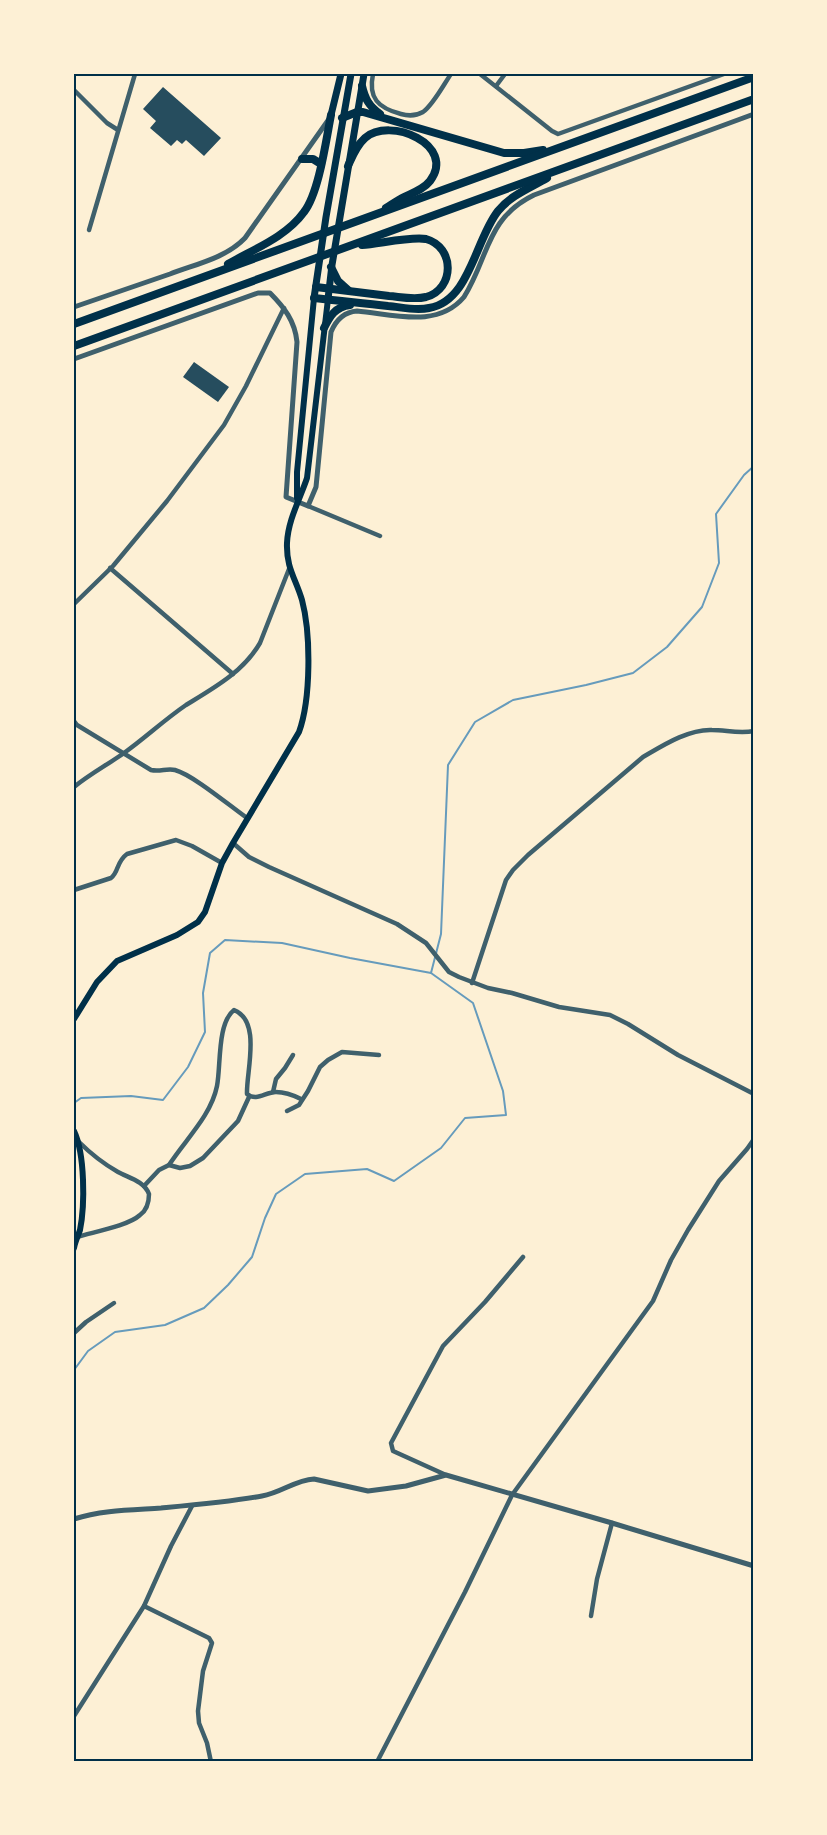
<svg xmlns="http://www.w3.org/2000/svg" width="827" height="1835" font-family="Barlow,sans-serif">
<style>
.lines{fill:none;stroke-linecap:round;stroke-linejoin:round}
.stream{stroke:#669bbc;stroke-width:2}
.building{fill:#264d5e}
.minor{stroke:#3f606c;stroke-width:4.5}
.tertiary{stroke:#3f606c;stroke-width:5}
.secondary{stroke:#003049;stroke-width:6}
.primary{stroke:#003049;stroke-width:7}
.motorway{stroke:#003049;stroke-width:8}
.neatline{fill:none;stroke:#003049;stroke-width:2}
</style>
<rect width="100%" height="100%" fill="#fdf0d5"/>
<g class="lines">
<g class="stream">
<path d="M 74,1103 L 81,1098 L 131,1096 L 163,1100 L 188,1067 L 205,1032 L 203,993 L 210,953 L 225,940 L 282,943 L 350,958 L 431,973 L 441,934 L 448,765 L 475,722 L 513,700 L 586,685 L 633,673 L 667,647 L 702,607 L 719,563 L 716,514 L 744,475 L 754,466"/>
<path d="M 74,1370 L 88,1351 L 115,1332 L 165,1325 L 204,1308 L 228,1285 L 252,1257 L 265,1218 L 276,1194 L 305,1174 L 367,1169 L 394,1181 L 441,1148 L 465,1118 L 506,1115 L 503,1091 L 473,1003 L 431,973"/>
</g>
</g>
<g class="building">
<path d="M 163,87 L 221,138 L 204,156 L 186,140 L 182,144 L 177,140 L 171,146 L 150,128 L 156,121 L 143,109 Z"/>
<path d="M 194,362 L 229,387 L 218,402 L 183,377 Z"/>
</g>
<g class="lines">
<g class="minor">
<path d="M 373,74 C 368,98 378,108 401,114 C 408,116 416,116 423,112 C 433,105 444,84 451,74"/>
<path d="M 480,74 L 552,131 L 558,134 L 724,74"/>
<path d="M 496,86 L 505,74"/>
<path d="M 74,90 L 107,123 L 118,130"/>
<path d="M 89,230 L 135,74"/>
<path d="M 308,506 L 380,536"/>
<path d="M 110,568 L 233,674"/>
<path d="M 74,604 L 113,566 L 167,501 L 224,425 L 246,386 L 284,308"/>
<path d="M 74,721 L 77,725 L 151,770 C 160,772 167,768 175,770 C 193,775 230,806 247,818"/>
<path d="M 74,787 C 90,774 107,765 124,753 C 145,738 164,720 186,705 C 214,688 243,672 260,643 L 289,569"/>
<path d="M 233,843 L 249,857 L 269,867 L 397,924 L 426,943 L 449,972 L 459,977 L 488,988 L 512,993 L 559,1007 L 610,1015 L 628,1024 L 678,1055 L 754,1094"/>
<path d="M 74,890 L 111,878 C 119,872 116,862 127,854 L 176,840 L 192,846 L 222,863"/>
<path d="M 472,983 L 506,880 L 513,870 L 528,855 L 643,757 C 662,746 688,729 712,730 C 726,730 739,734 754,731"/>
<path d="M 273,1092 L 276,1079 L 285,1068 L 293,1055"/>
<path d="M 287,1111 L 299,1105 L 308,1091 L 320,1067 L 328,1060 L 342,1052 L 379,1055"/>
<path d="M 169,1165 L 180,1168 L 190,1166 L 203,1158 L 238,1121 L 249,1097"/>
<path d="M 144,1186 L 159,1170 L 169,1165 C 185,1140 211,1116 217,1086 C 221,1066 217,1023 234,1010 C 262,1021 246,1072 247,1094 C 257,1102 265,1092 276,1092 C 286,1092 293,1095 301,1099"/>
<path d="M 77,1237 C 93,1232 128,1226 140,1215 C 147,1210 149,1202 149,1194 C 144,1181 129,1178 118,1172 C 104,1164 90,1153 79,1142"/>
<path d="M 74,1333 L 86,1322 L 114,1303"/>
<path d="M 446,1475 L 393,1451 L 391,1443 L 443,1346 L 485,1302 L 523,1257"/>
<path d="M 144,1606 L 209,1638 L 212,1643 L 203,1671 L 198,1711 L 199,1723 L 207,1743 L 211,1762"/>
<path d="M 591,1616 L 597,1579 L 612,1523"/>
<path d="M 74,1716 L 144,1606 L 171,1546 L 192,1506"/>
<path d="M 377,1762 L 465,1592 L 512,1495 L 653,1301 L 671,1260 L 688,1230 L 719,1181 L 747,1149 L 754,1139"/>
</g>
<g class="tertiary">
<path d="M 74,307 C 106,296 138,285 170,274 C 196,264 226,258 245,238 L 329,119"/>
<path d="M 74,359 L 258,293 L 270,293 C 284,307 295,321 297,342 L 286,497 L 308,506 L 316,487 L 331,332 C 336,320 344,312 357,311 C 393,314 437,329 464,297 C 489,257 486,218 534,195 L 754,114"/>
<path d="M 74,1519 C 102,1510 131,1510 161,1508 C 194,1505 229,1502 262,1496 C 281,1493 295,1480 314,1479 L 368,1491 L 406,1486 L 446,1475 L 612,1523 L 754,1566"/>
</g>
<g class="secondary">
<path d="M 297,498 L 297,472 L 314,298"/>
<path d="M 74,1019 L 97,982 L 117,961 L 177,935 L 198,922 L 205,912 L 222,863 L 233,843 L 299,732 C 311,699 311,634 302,600 C 296,579 286,568 287,543 C 288,520 300,499 307,478 L 328,299"/>
<path d="M 74,1131 C 85,1154 85,1205 80,1230 C 78,1236 75,1242 74,1248"/>
</g>
<g class="primary">
<path d="M 331,115 L 341,74"/>
<path d="M 314,298 L 326,217 L 351,74"/>
<path d="M 328,299 L 332,265 L 364,74"/>
</g>
<g class="motorway">
<path d="M 362,86 C 365,99 369,106 380,114"/>
<path d="M 342,118 L 357,112 L 363,112 L 504,153 L 524,153 L 543,150"/>
<path d="M 302,159 L 313,159 L 321,164"/>
<path d="M 348,166 C 352,157 356,146 365,138 C 390,116 457,145 430,181 C 423,190 412,193 402,198 C 396,201 391,205 386,208"/>
<path d="M 228,264 C 254,249 286,237 304,212 C 319,193 326,140 331,115"/>
<path d="M 331,267 L 338,281 L 348,290"/>
<path d="M 316,287 C 340,290 365,293 389,296 C 401,297 414,300 426,297 C 455,289 455,247 426,239 C 412,236 378,244 362,245"/>
<path d="M 314,298 C 339,301 363,303 388,306 C 401,307 415,311 429,308 C 470,301 475,240 498,211 C 511,195 530,188 547,178"/>
<path d="M 74,324 L 754,77"/>
<path d="M 324,328 C 330,316 335,307 350,305"/>
<path d="M 74,346 L 754,99"/>
</g>
</g>
<rect width="827" height="1835" fill="none" stroke="#fdf0d5" stroke-width="150"/>
<rect x="75" y="75" width="677" height="1685" class="neatline"/>
</svg>
